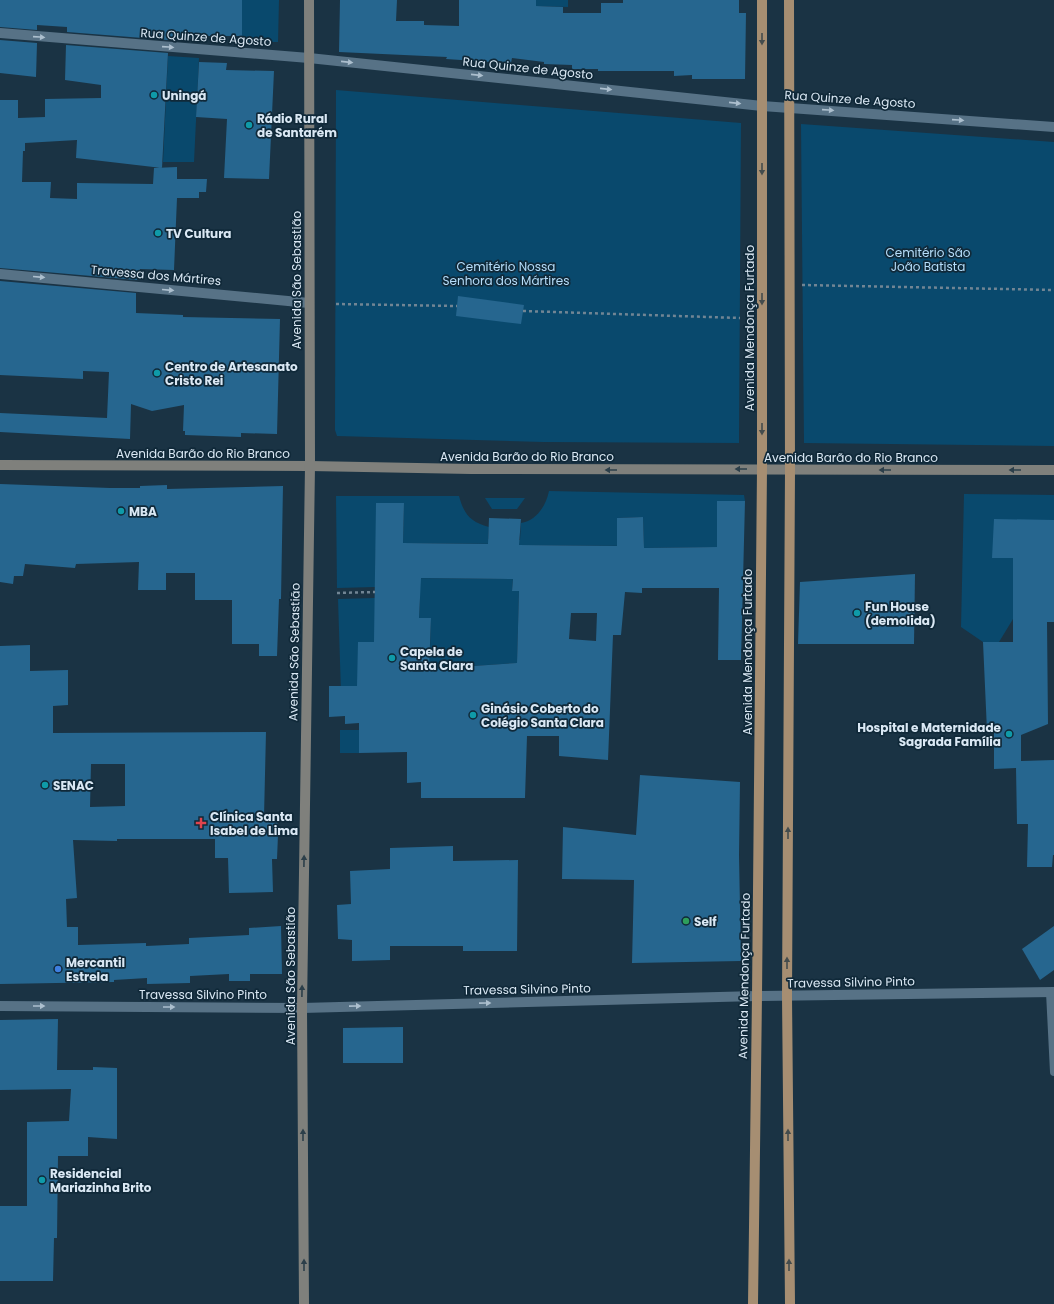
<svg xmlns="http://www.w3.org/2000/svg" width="1054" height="1304" font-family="Poppins,sans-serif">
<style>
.green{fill:#09496d}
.building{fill:#26668f;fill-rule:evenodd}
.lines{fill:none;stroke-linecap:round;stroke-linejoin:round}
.path{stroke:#718594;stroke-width:2.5;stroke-dasharray:3 3;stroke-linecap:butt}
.service{stroke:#577286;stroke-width:8}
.minor{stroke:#577286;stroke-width:10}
.tertiary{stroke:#577286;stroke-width:10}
.secondary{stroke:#7f807c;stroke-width:10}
.primary{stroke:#a68e72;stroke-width:10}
.oneway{fill:#acbfce}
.oneway2{fill:#444c4d}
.oneway3{fill:#2c3f4a}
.culture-dot{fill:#0f9aa8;stroke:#102939;stroke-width:1.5}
.health-dot{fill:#e0444e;stroke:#102939;stroke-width:1.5}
.leisure-dot{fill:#2e9e5b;stroke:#102939;stroke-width:1.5}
.shop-dot{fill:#3f7fe0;stroke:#102939;stroke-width:1.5}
.labels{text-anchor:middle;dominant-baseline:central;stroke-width:3.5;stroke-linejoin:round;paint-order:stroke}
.street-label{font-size:12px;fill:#dae8f4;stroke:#102939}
.poi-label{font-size:12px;font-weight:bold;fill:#dae8f4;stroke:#102939;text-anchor:start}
.park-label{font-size:12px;fill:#b5ddfa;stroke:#102939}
</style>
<rect width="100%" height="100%" fill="#1a3344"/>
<g class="green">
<path d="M 242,0 L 279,0 L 278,42 L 242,42 Z"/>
<path d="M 536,0 L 568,0 L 568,7 L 536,6 Z"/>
<path d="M 168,56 L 199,58 L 194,162 L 163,162 Z"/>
<path d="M 336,90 L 741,123 L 739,443 L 543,442 L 337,436 L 335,430 Z"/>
<path d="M 801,124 L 1054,142 L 1054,446 L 804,443 Z"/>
<path d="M 549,491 L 744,495 L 745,501 L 717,501 L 717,547 L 644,548 L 643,517 L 617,518 L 617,527 L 632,546 L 508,545 L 508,540 L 520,540 L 521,523 C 536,521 546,506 549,491 Z"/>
<path d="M 964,494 L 1054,495 L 1054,520 L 992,558 L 1013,558 L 1013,619 L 999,642 L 983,642 L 961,627 Z"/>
<path d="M 336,496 L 459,496 C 464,514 470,522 489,527 L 488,539 L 500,540 L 500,544 L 403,543 L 404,503 L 377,503 L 375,587 L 337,588 Z"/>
<path d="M 485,498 L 525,498 L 517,509 L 492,509 Z"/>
<path d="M 413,578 L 513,579 L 512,591 L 519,591 L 517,663 L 426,669 L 430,648 L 431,618 L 419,618 L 420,598 L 412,597 Z"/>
<path d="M 375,598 L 408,643 L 358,642 L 358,679 L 408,678 L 341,693 L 338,599 Z"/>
<rect x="340" y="730" width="19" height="23"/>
</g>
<g class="building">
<path d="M 0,0 L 242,0 L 242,36 L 204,36 L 204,39 L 169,38 L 168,40 L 67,32 L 67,27 L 37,25 L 37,30 L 0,27 Z"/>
<path d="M 340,0 L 397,0 L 396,21 L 424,21 L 424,25 L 459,26 L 459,0 L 536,0 L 536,6 L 563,7 L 563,13 L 601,13 L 601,3 L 623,3 L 623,0 L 739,0 L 739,13 L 746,13 L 745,79 L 692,79 L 692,75 L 674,76 L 674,71 L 598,71 L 598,69 L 572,69 L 572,65 L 544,64 L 544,62 L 512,58 L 511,63 L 491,60 L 491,62 L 446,59 L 447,57 L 339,52 Z"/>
<path d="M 0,40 L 37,43 L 36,77 L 0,73 Z"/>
<path d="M 66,45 L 168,53 L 162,168 L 76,158 L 77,140 L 25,143 L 25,151 L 23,151 L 22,182 L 51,182 L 50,198 L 77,199 L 77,183 L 153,184 L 154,168 L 177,167 L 177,179 L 207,179 L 206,192 L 199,192 L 199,198 L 177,198 L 174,270 L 140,269 L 140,276 L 137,276 L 137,280 L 0,268 L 0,100 L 18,100 L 18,118 L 45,117 L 45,99 L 101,98 L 101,85 L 65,80 Z"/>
<path d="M 199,62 L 227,63 L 226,70 L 274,71 L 269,179 L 224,178 L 227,119 L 196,117 Z"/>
<path d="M 0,281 L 136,293 L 136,313 L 183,315 L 183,317 L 280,319 L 277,434 L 241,433 L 241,437 L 185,435 L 185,431 L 183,431 L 184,405 L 152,411 L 131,404 L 130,439 L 0,432 L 0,413 L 107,418 L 109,372 L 83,371 L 83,379 L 0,375 Z"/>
<path d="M 458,296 L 524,305 L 521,324 L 456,316 Z"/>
<path d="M 0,484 L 110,488 L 140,488 L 140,486 L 167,485 L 167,489 L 283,486 L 281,599 L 279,599 L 277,656 L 259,656 L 259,644 L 232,644 L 232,600 L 195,600 L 195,573 L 166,573 L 166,590 L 138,590 L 139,562 L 76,564 L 75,568 L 25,564 L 23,576 L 14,576 L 13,584 L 0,582 Z"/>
<path d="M 717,501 L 745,501 L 741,660 L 718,660 L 719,588 L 642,588 L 642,593 L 625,592 L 621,635 L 613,635 L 608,760 L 559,756 L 559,736 L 527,736 L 525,798 L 421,798 L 421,782 L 407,783 L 407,752 L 359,753 L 359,723 L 345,724 L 345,716 L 329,717 L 329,686 L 357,686 L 358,642 L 374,642 L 376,503 L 404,503 L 403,543 L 488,544 L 489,518 L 521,519 L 519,545 L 617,546 L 617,518 L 643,517 L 644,548 L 717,547 ZM 421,578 L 513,579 L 512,591 L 519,591 L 517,663 L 429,669 L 431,618 L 419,618 ZM 571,613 L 597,613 L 596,641 L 569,639 Z"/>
<path d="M 994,519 L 1054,520 L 1054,622 L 1047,622 L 1048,724 L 1021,735 L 1021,761 L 1054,760 L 1054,855 L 1053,855 L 1052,867 L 1027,867 L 1028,824 L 1017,824 L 1016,768 L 994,769 L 994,732 L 987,731 L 983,642 L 1013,642 L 1013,558 L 992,558 Z"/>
<path d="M 915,574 L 914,644 L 798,644 L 800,582 Z"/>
<path d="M 30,645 L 30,671 L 68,670 L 68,705 L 53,706 L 53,733 L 266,732 L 264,817 L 277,817 L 278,835 L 277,859 L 272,859 L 273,892 L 229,893 L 228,858 L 215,858 L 215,839 L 117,839 L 117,841 L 73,840 L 77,898 L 66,899 L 67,927 L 78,927 L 78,945 L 146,943 L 146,946 L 189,944 L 189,938 L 249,935 L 249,928 L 281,926 L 282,974 L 250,974 L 250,981 L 229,981 L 229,974 L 190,976 L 190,983 L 147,984 L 147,978 L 114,980 L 114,982 L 0,984 L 0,646 ZM 91,764 L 125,764 L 125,806 L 90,807 Z"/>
<path d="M 640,775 L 740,782 L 739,855 L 741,961 L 632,963 L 634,880 L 562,879 L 563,827 L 636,835 Z"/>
<path d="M 453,846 L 453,861 L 518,860 L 517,951 L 463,951 L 463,946 L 390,946 L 390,960 L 352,961 L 352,940 L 338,939 L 337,905 L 351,904 L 350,871 L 390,869 L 390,848 Z"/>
<path d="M 1054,926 L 1054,970 L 1040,980 L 1022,949 Z"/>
<path d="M 58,1019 L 57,1070 L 93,1070 L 93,1067 L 117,1068 L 117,1139 L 88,1137 L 88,1156 L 58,1156 L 57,1238 L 54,1238 L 53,1281 L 0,1281 L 0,1206 L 27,1206 L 27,1122 L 69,1121 L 71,1089 L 0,1090 L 0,1020 Z"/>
<path d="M 403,1027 L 403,1063 L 343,1063 L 343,1028 Z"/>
</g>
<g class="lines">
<g class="path">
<path d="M 802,285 L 1054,290"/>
<path d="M 336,304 L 457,306"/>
<path d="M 523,311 L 740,318"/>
<path d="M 337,593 L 375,592"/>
</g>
<path class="service" d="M 1050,992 L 1054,1072"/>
<g class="minor">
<path d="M 0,33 L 309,58"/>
<path d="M 0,274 L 309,303"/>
<path d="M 0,1006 L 302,1008 L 757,996 L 1054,992"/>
</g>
<path class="tertiary" d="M 309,58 L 762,106 L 1054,127"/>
<g class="secondary">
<path d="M 0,465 L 310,466 L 471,469 L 1054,470"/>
<path d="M 304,1304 L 302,1008 L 310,466 L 309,0"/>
</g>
<g class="primary">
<path d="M 789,0 L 790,470 L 787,996 L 790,1304"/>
<path d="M 753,1304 L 757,996 L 762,469 L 762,0"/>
</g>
</g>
<defs><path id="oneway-solid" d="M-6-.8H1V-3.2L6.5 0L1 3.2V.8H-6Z"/></defs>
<g class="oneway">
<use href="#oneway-solid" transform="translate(39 37) rotate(4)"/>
<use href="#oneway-solid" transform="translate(168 47) rotate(4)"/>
<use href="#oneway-solid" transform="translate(347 62) rotate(6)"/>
<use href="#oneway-solid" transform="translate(477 75) rotate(6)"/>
<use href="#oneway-solid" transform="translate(606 89) rotate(6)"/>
<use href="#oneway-solid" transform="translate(735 103) rotate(6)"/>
<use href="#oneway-solid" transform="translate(828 110) rotate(4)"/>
<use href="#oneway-solid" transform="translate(958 120) rotate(4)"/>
<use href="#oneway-solid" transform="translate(39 277) rotate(5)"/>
<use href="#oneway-solid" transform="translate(168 290) rotate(5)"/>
<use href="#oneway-solid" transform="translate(485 1003) rotate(-1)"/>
<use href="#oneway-solid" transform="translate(39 1006)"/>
<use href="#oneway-solid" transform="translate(355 1006) rotate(-1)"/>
<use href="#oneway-solid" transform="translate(169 1007)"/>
</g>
<g class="oneway2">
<use href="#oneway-solid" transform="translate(762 39) rotate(90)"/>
<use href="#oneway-solid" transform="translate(762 169) rotate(90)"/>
<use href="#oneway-solid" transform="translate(762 299) rotate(90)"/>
<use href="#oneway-solid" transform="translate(762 429) rotate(90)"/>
<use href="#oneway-solid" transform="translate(788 833) rotate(-90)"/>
<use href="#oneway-solid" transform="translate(787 963) rotate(-90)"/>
<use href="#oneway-solid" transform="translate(788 1135) rotate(-90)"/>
<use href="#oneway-solid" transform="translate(789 1265) rotate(-90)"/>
</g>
<g class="oneway3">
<use href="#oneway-solid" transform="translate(741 469) rotate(180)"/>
<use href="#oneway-solid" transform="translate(611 470) rotate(180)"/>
<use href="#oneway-solid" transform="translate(885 470) rotate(-180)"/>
<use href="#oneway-solid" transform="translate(1015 470) rotate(-180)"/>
<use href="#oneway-solid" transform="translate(304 861) rotate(-89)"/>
<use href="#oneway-solid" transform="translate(302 991) rotate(-89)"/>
<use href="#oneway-solid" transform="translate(303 1135) rotate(-90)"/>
<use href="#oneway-solid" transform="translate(304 1265) rotate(-90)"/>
</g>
<g class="culture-dot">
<circle cx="154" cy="95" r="4"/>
<circle cx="249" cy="125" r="4"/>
<circle cx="158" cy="233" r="4"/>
<circle cx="157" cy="373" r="4"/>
<circle cx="121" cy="511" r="4"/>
<circle cx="857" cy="613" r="4"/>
<circle cx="392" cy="658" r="4"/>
<circle cx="473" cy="715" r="4"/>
<circle cx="1009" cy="734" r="4"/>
<circle cx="45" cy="785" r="4"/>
<circle cx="42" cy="1180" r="4"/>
</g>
<path class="health-dot" d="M199 817h4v4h4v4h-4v4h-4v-4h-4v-4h4z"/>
<circle class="leisure-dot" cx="686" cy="921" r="4"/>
<circle class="shop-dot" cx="58" cy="969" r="4"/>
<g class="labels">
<g class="street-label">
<text transform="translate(206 37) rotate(4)">Rua Quinze de Agosto</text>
<text transform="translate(528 68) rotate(6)">Rua Quinze de Agosto</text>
<text transform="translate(850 99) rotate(4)">Rua Quinze de Agosto</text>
<text transform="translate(156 275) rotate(5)">Travessa dos Mártires</text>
<text transform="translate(296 280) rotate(-90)">Avenida São Sebastião</text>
<text transform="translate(749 328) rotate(-90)">Avenida Mendonça Furtado</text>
<text x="203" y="453">Avenida Barão do Rio Branco</text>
<text x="527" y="456">Avenida Barão do Rio Branco</text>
<text x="851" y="457">Avenida Barão do Rio Branco</text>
<text transform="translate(294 652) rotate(-89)">Avenida São Sebastião</text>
<text transform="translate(747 652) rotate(-90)">Avenida Mendonça Furtado</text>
<text transform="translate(290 976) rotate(-90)">Avenida São Sebastião</text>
<text transform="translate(744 976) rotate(-89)">Avenida Mendonça Furtado</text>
<text transform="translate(851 982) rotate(-1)">Travessa Silvino Pinto</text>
<text transform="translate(527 989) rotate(-1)">Travessa Silvino Pinto</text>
<text x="203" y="994">Travessa Silvino Pinto</text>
</g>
<g class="poi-label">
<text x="162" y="95">Uningá</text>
<text x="257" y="118">Rádio Rural<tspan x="257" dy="14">de Santarém</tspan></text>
<text x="166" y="233">TV Cultura</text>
<text x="165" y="366">Centro de Artesanato<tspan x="165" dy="14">Cristo Rei</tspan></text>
<text x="129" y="511">MBA</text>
<text x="865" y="606">Fun House<tspan x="865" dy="14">(demolida)</tspan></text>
<text x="400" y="651">Capela de<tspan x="400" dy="14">Santa Clara</tspan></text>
<text x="481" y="708">Ginásio Coberto do<tspan x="481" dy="14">Colégio Santa Clara</tspan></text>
<text x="1001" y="727" text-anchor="end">Hospital e Maternidade<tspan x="1001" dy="14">Sagrada Família</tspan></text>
<text x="53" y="785">SENAC</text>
<text x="210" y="816">Clínica Santa<tspan x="210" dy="14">Isabel de Lima</tspan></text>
<text x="694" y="921">Self</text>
<text x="66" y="962">Mercantil<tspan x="66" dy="14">Estrela</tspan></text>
<text x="50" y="1173">Residencial<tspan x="50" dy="14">Mariazinha Brito</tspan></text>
</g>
<g class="park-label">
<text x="928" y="252">Cemitério São<tspan x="928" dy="14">João Batista</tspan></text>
<text x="506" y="266">Cemitério Nossa<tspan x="506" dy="14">Senhora dos Mártires</tspan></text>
</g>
</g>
</svg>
